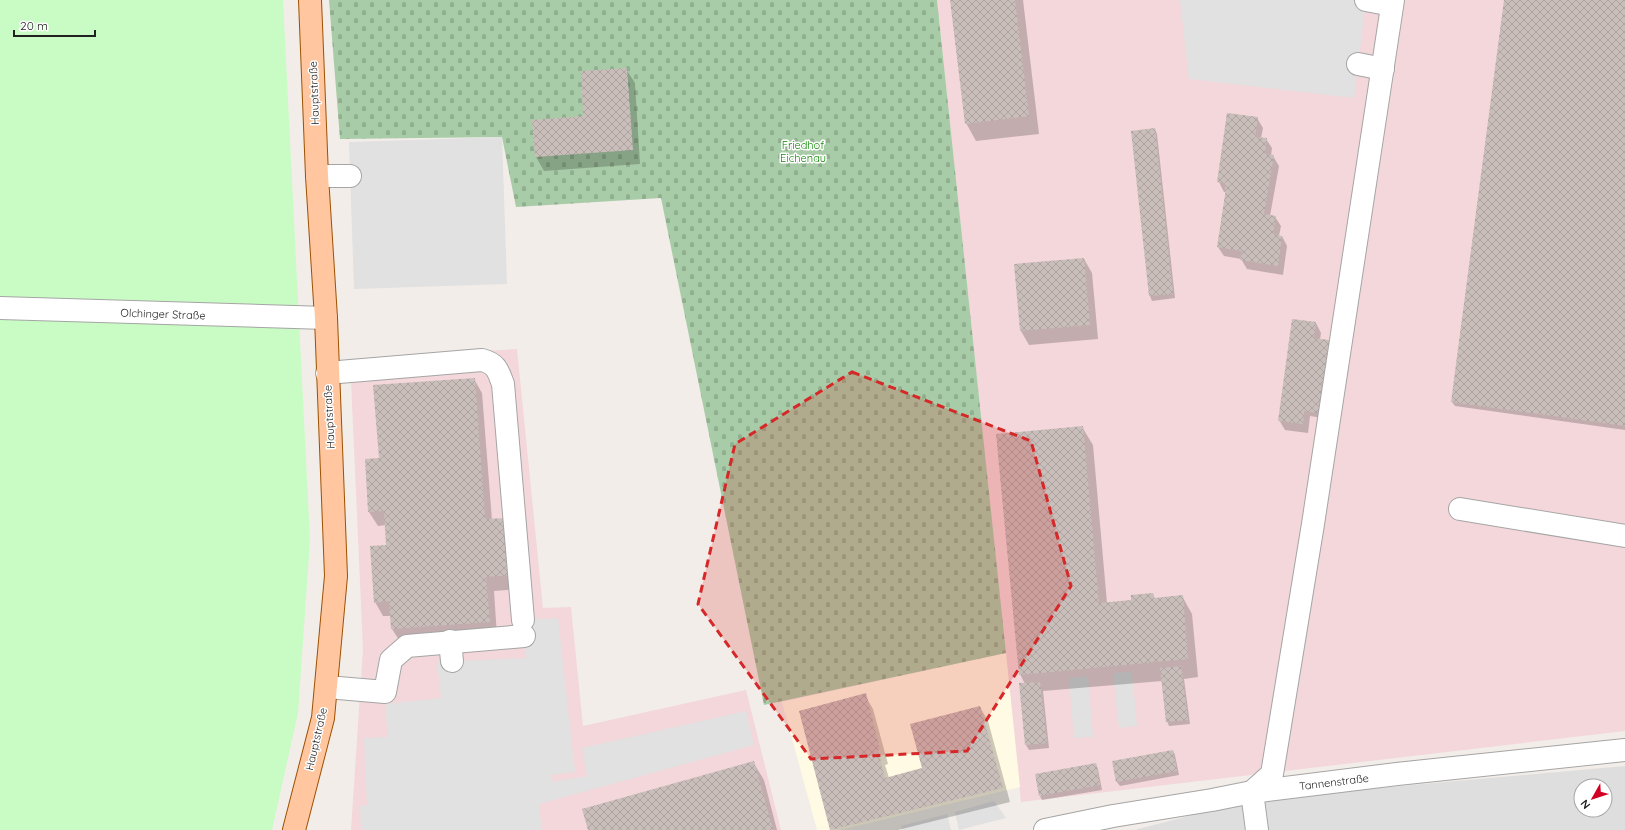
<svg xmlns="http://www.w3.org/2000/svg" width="1625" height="830" font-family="Quicksand,sans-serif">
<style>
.residential{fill:#dfdede;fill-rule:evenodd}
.commercial{fill:#f3d7da}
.education{fill:#fffae3}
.cemetery{fill:url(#cemetery-stones)}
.park{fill:#c9fcc4}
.parking{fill:#e1e1e1}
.shadow{fill:#0003}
.building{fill:url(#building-cross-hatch)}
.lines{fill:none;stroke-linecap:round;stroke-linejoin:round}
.minor-casing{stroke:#a5a5a5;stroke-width:24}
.major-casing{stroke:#9e5000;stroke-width:24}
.minor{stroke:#fff;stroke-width:22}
.major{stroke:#ffc69f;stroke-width:22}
.marked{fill:#d62828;fill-opacity:0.2;stroke:#d62828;stroke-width:3;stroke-dasharray:8 5;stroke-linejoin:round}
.labels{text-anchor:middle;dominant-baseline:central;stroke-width:3;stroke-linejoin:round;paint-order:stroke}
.street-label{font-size:11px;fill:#212121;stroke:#fff}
.park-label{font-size:11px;fill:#118806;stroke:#fff}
</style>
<defs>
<pattern id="cemetery-stones" width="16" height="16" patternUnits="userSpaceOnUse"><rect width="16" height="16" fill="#a8cca7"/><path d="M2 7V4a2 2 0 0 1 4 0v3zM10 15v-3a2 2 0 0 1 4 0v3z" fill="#90af8f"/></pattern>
<pattern id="building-cross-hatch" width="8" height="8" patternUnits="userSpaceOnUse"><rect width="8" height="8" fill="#cabeba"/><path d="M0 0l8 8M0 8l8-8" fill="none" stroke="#ada3a0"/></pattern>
</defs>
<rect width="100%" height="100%" fill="#f2ede8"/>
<path class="residential" d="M 1625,766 L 1625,830 L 1134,830 L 1255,799 ZM 1581,786 L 1605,786 L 1605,810 L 1581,810 Z"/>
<g class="commercial">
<path d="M 937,0 L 1625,0 L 1625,731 L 1021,802 Z"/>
<path d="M 517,349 L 543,608 L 571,607 L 583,726 L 746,690 L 781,830 L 351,830 L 363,649 L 350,359 Z"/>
</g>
<path class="education" d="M 1006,653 L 1020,787 L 840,830 L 817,830 L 782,702 Z"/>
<path class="cemetery" d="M 329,0 L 937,0 L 1006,653 L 764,705 L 661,198 L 516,207 L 502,137 L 340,139 Z"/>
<path class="park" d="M 0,0 L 283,0 L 310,540 L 298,713 L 272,830 L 0,830 Z"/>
<g class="parking">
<path d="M 1180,0 L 1366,0 L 1354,98 L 1189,79 Z"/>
<path d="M 502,137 L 507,284 L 354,289 L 349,142 Z"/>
<path d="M 558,618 L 575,772 L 551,775 L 551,782 L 587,776 L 582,748 L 746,711 L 754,745 L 539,804 L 542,830 L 361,830 L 360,806 L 367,805 L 364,738 L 388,737 L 385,704 L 441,698 L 437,662 L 526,658 L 523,620 Z"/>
<path d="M 1132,672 L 1137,726 L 1119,728 L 1113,673 Z"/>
<path d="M 1088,676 L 1093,737 L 1074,738 L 1069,678 Z"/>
<path d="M 994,801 L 1006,818 L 959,830 L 955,812 Z"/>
<path d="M 947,814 L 951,830 L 902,830 L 901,826 Z"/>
</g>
<g class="shadow">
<path d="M 951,0 L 1023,0 L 1039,134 L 976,141 L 966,123 Z"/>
<path d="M 1505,0 L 1625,0 L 1625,430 L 1455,406 L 1452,402 Z"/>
<path d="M 626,69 L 635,83 L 640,164 L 544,171 L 536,157 L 584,117 Z"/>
<path d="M 1227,114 L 1257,118 L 1263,128 L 1261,138 L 1266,139 L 1272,148 L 1271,156 L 1273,156 L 1279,166 L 1270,216 L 1275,217 L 1281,226 L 1279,236 L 1282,236 L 1287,246 L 1283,275 L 1247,269 L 1241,259 L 1224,256 L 1218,247 L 1226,192 L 1224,192 L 1219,182 Z"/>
<path d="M 1155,129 L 1157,134 L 1175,298 L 1152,301 L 1150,296 L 1132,132 Z"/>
<path d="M 1084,259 L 1092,273 L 1098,339 L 1029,345 L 1021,331 Z"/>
<path d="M 1316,323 L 1321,333 L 1320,340 L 1329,419 L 1310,416 L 1308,433 L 1285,430 L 1279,420 Z"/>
<path d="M 474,379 L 482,393 L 492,520 L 521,589 L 494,591 L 497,636 L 401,643 L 392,629 L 391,616 L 383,616 L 375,602 L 387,546 L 386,525 L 378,526 L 369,512 L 366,460 L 380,459 Z"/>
<path d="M 1082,427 L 1093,445 L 1107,603 L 1132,601 L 1153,594 L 1155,599 L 1182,596 L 1192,614 L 1198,677 L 1184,679 L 1190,724 L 1169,726 L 1167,721 L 1162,681 L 1043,691 L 1049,748 L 1029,750 L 1026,745 L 1020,684 L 1025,684 L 1020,674 Z"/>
<path d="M 865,695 L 873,709 L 888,764 L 885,765 L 889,778 L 924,769 L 980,707 L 988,721 L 1010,802 L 898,830 L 831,830 L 800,711 Z"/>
<path d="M 1173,751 L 1175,755 L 1179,775 L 1120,786 L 1117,782 Z"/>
<path d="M 753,762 L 764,780 L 777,830 L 589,830 Z"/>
<path d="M 1096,764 L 1098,769 L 1102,790 L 1042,800 L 1040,796 Z"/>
</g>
<g class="building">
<path d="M 950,0 L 1015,0 L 1029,116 L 965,124 Z"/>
<path d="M 1504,0 L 1625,0 L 1625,426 L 1451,402 Z"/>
<path d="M 627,68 L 633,150 L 535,157 L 532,120 L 583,116 L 581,71 Z"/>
<path d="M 1227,113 L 1258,117 L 1255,137 L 1267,138 L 1265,154 L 1274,155 L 1264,214 L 1276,216 L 1273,234 L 1282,236 L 1278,266 L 1240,260 L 1242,251 L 1217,247 L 1225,195 L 1225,183 L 1217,182 Z"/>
<path d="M 1155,128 L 1173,294 L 1149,296 L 1131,131 Z"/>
<path d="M 1084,258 L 1090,325 L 1020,331 L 1014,264 Z"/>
<path d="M 1292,319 L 1316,322 L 1314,338 L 1336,341 L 1326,414 L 1304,411 L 1303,424 L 1278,421 Z"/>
<path d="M 475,378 L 485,519 L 509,518 L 513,575 L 486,577 L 490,622 L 391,629 L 389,601 L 374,603 L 370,546 L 386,545 L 384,511 L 368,512 L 365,459 L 379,458 L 373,385 Z"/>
<path d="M 1083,426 L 1099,603 L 1131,600 L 1131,595 L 1153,593 L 1154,598 L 1183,595 L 1188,659 L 1019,675 L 996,434 Z"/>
<path d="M 1181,666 L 1188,720 L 1166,722 L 1160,668 Z"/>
<path d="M 1040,682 L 1047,743 L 1025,745 L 1019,683 Z"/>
<path d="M 866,693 L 880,750 L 878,750 L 885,778 L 922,768 L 910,724 L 980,706 L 1003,788 L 830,830 L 799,711 Z"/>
<path d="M 1173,750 L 1177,771 L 1116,782 L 1112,761 Z"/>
<path d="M 754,761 L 773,830 L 588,830 L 582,809 Z"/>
<path d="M 1096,763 L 1100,785 L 1039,796 L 1035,774 Z"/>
</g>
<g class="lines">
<defs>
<g id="minor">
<path d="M 1366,0 L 1392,5"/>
<path d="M 1358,64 L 1383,69"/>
<path d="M 317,176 L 350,176"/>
<path d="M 0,308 L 326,318"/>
<path d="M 327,373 L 482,360 C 497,364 498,371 503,384 L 523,620"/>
<path d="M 1460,509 L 1625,536"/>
<path d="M 450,641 L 452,661"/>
<path d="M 327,687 L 385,692 L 391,660 L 407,646 L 524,636"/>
<path d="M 1252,792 L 1272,774 L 1313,524 L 1393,0"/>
<path d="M 1252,792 L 1257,830"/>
<path d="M 1045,830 L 1113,816 L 1212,800 L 1252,792 L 1397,774 L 1625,750"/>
</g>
<path id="major" d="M 294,830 L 323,718 L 336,576 L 326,318 L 317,176 L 310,0"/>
</defs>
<use href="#minor" class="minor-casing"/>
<use href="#major" class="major-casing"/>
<use href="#minor" class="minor"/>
<use href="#major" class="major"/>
</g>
<path class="marked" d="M 852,372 L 1031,441 L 1071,586 L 967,751 L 811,759 L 698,604 L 735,444 Z"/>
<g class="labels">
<g class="street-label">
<text transform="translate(314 93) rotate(-92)">Hauptstraße</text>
<text transform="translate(163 314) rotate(2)">Olchinger Straße</text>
<text transform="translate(329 417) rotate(-93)">Hauptstraße</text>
<text transform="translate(316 739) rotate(-77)">Hauptstraße</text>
<text transform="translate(1334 782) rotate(-7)">Tannenstraße</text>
</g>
<g class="park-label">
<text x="803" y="145">Friedhof<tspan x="803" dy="13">Eichenau</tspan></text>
</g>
</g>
<g transform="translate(1593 798) rotate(231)"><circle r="19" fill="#ffffff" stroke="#a6a6a6"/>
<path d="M0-3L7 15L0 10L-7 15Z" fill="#d20023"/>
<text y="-6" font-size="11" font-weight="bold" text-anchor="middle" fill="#212121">N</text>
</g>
<path d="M14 30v6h81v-6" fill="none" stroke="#212121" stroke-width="2"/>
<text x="20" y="30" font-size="12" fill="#212121" stroke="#ffffff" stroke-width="3" paint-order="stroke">20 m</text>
</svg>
